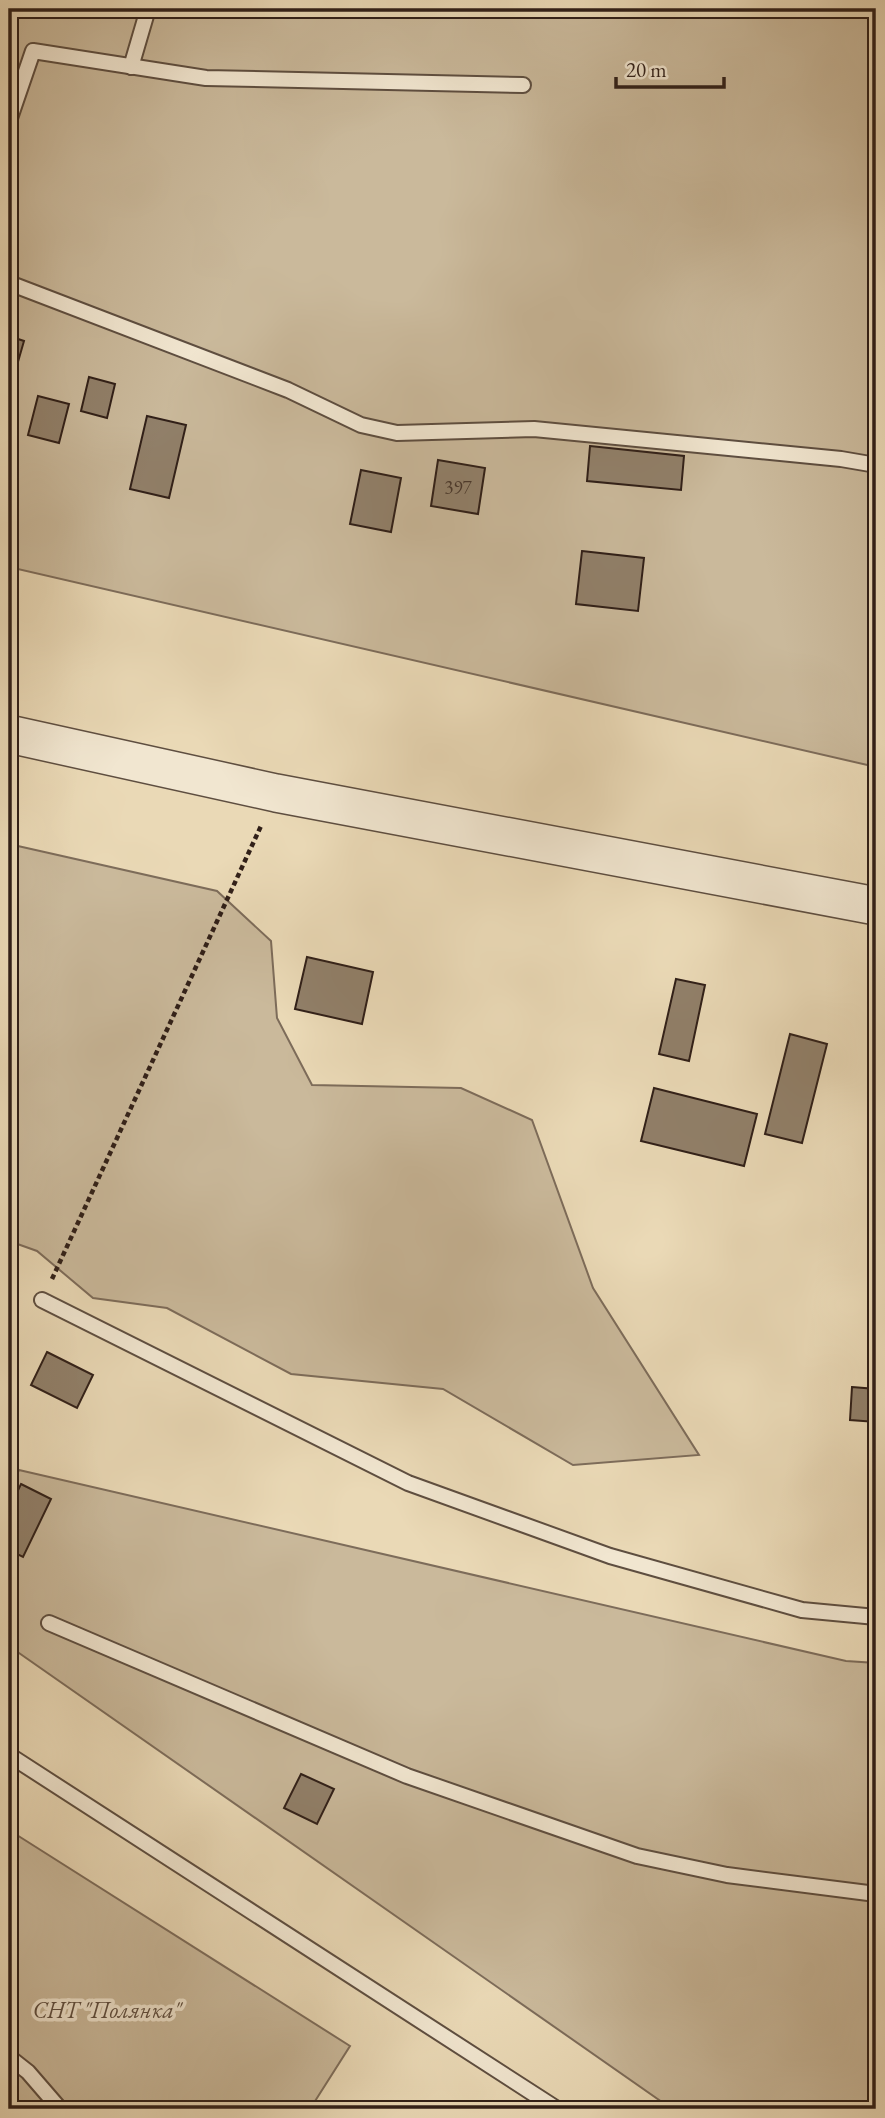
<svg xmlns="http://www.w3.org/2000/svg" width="885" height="2118" font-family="'EB Garamond',serif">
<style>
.green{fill:#cab99b;stroke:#7d6c5a;stroke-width:2}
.building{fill:#91806a;stroke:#301f18;stroke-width:2}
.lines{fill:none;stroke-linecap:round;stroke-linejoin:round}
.service-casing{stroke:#5e4e40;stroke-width:18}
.tertiary-casing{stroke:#5e4e40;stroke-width:40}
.path{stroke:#301f18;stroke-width:4.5;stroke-dasharray:5 3.5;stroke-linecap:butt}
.service{stroke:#f1e6d0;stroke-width:14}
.tertiary{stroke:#f1e6d0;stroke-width:37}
.labels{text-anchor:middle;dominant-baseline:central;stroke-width:7;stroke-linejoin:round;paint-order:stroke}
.number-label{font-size:19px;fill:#48372c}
.park-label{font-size:23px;font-style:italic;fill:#5e4d3f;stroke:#f1e6d0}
</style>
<rect width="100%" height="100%" fill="#ead9b6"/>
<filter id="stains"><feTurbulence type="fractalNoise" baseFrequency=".00286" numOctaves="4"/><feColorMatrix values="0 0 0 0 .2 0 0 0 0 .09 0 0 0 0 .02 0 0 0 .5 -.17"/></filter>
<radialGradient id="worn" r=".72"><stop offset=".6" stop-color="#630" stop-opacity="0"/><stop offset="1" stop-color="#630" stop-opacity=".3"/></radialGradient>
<g class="green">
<path d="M 9,9 L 876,9 L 876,767 L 9,567 Z"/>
<path d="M 9,844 L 217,891 L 271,941 L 277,1018 L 312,1085 L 461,1088 L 532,1120 L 593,1288 L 699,1455 L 573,1465 L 443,1389 L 291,1374 L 167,1308 L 93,1298 L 37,1251 L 9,1241 Z"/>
<path d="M 19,1470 L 846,1661 L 876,1663 L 876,2109 L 672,2109 L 9,1646 L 9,1491 Z"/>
<path d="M 9,1830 L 350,2046 L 310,2109 L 9,2109 Z"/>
</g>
<g class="building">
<path d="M 9,336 L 24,341 L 11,386 L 9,385 Z"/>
<path d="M 89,377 L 115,384 L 107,418 L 81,411 Z"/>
<path d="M 38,396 L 69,404 L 59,443 L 28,435 Z"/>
<path d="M 147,416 L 186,425 L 169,498 L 130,489 Z"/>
<path d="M 590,446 L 684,456 L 681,490 L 587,481 Z"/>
<path d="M 438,460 L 485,468 L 478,514 L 431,506 Z"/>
<path d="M 361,470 L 401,478 L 391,532 L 350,524 Z"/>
<path d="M 582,551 L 644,558 L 638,611 L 576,604 Z"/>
<path d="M 307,957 L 373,972 L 362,1024 L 295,1009 Z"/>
<path d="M 676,979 L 705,985 L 689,1061 L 659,1054 Z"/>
<path d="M 790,1034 L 827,1044 L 802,1143 L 765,1134 Z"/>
<path d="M 654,1088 L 757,1114 L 744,1166 L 641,1141 Z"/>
<path d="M 47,1352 L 93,1375 L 77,1408 L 31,1385 Z"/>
<path d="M 852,1387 L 876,1389 L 876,1422 L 850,1420 Z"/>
<path d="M 21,1484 L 51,1499 L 23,1557 L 9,1550 L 9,1509 Z"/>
<path d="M 301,1774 L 334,1789 L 317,1824 L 284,1808 Z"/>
</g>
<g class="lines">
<defs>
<g id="service">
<path d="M 131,67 L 148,9"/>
<path d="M 9,121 L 33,51 L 206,78 L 523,85"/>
<path d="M 9,283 L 288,390 L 361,425 L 397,433 L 534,429 L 841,459 L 876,465"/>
<path d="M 42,1300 L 408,1483 L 610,1556 L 802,1610 L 876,1617"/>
<path d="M 49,1623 L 407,1776 L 637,1856 L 727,1875 L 876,1894"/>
<path d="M 9,1755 L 557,2109"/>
<path d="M 9,2057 L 28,2072 L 60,2109"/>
</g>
<path id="tertiary" d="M 9,734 L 276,793 L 876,906"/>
</defs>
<use href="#service" class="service-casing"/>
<use href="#tertiary" class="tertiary-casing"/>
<path class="path" d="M 52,1279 L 261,826"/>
<use href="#service" class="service"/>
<use href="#tertiary" class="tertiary"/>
</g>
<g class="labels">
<g class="number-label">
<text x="458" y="487">397</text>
</g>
<g class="park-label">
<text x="107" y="2010">СНТ "Полянка"</text>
</g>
</g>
<rect width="885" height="2118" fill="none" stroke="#ead9b6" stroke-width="35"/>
<rect x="10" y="10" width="864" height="2097" fill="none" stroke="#301f18" stroke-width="3.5"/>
<rect x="18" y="18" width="850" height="2083" fill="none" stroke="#301f18" stroke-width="2"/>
<path d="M616 77v10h108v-10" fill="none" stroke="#301f18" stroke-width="3.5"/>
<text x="626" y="77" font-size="21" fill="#301f18" stroke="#f1e6d0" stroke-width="5" paint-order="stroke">20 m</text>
<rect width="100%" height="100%" filter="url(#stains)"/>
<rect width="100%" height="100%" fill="url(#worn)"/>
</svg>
